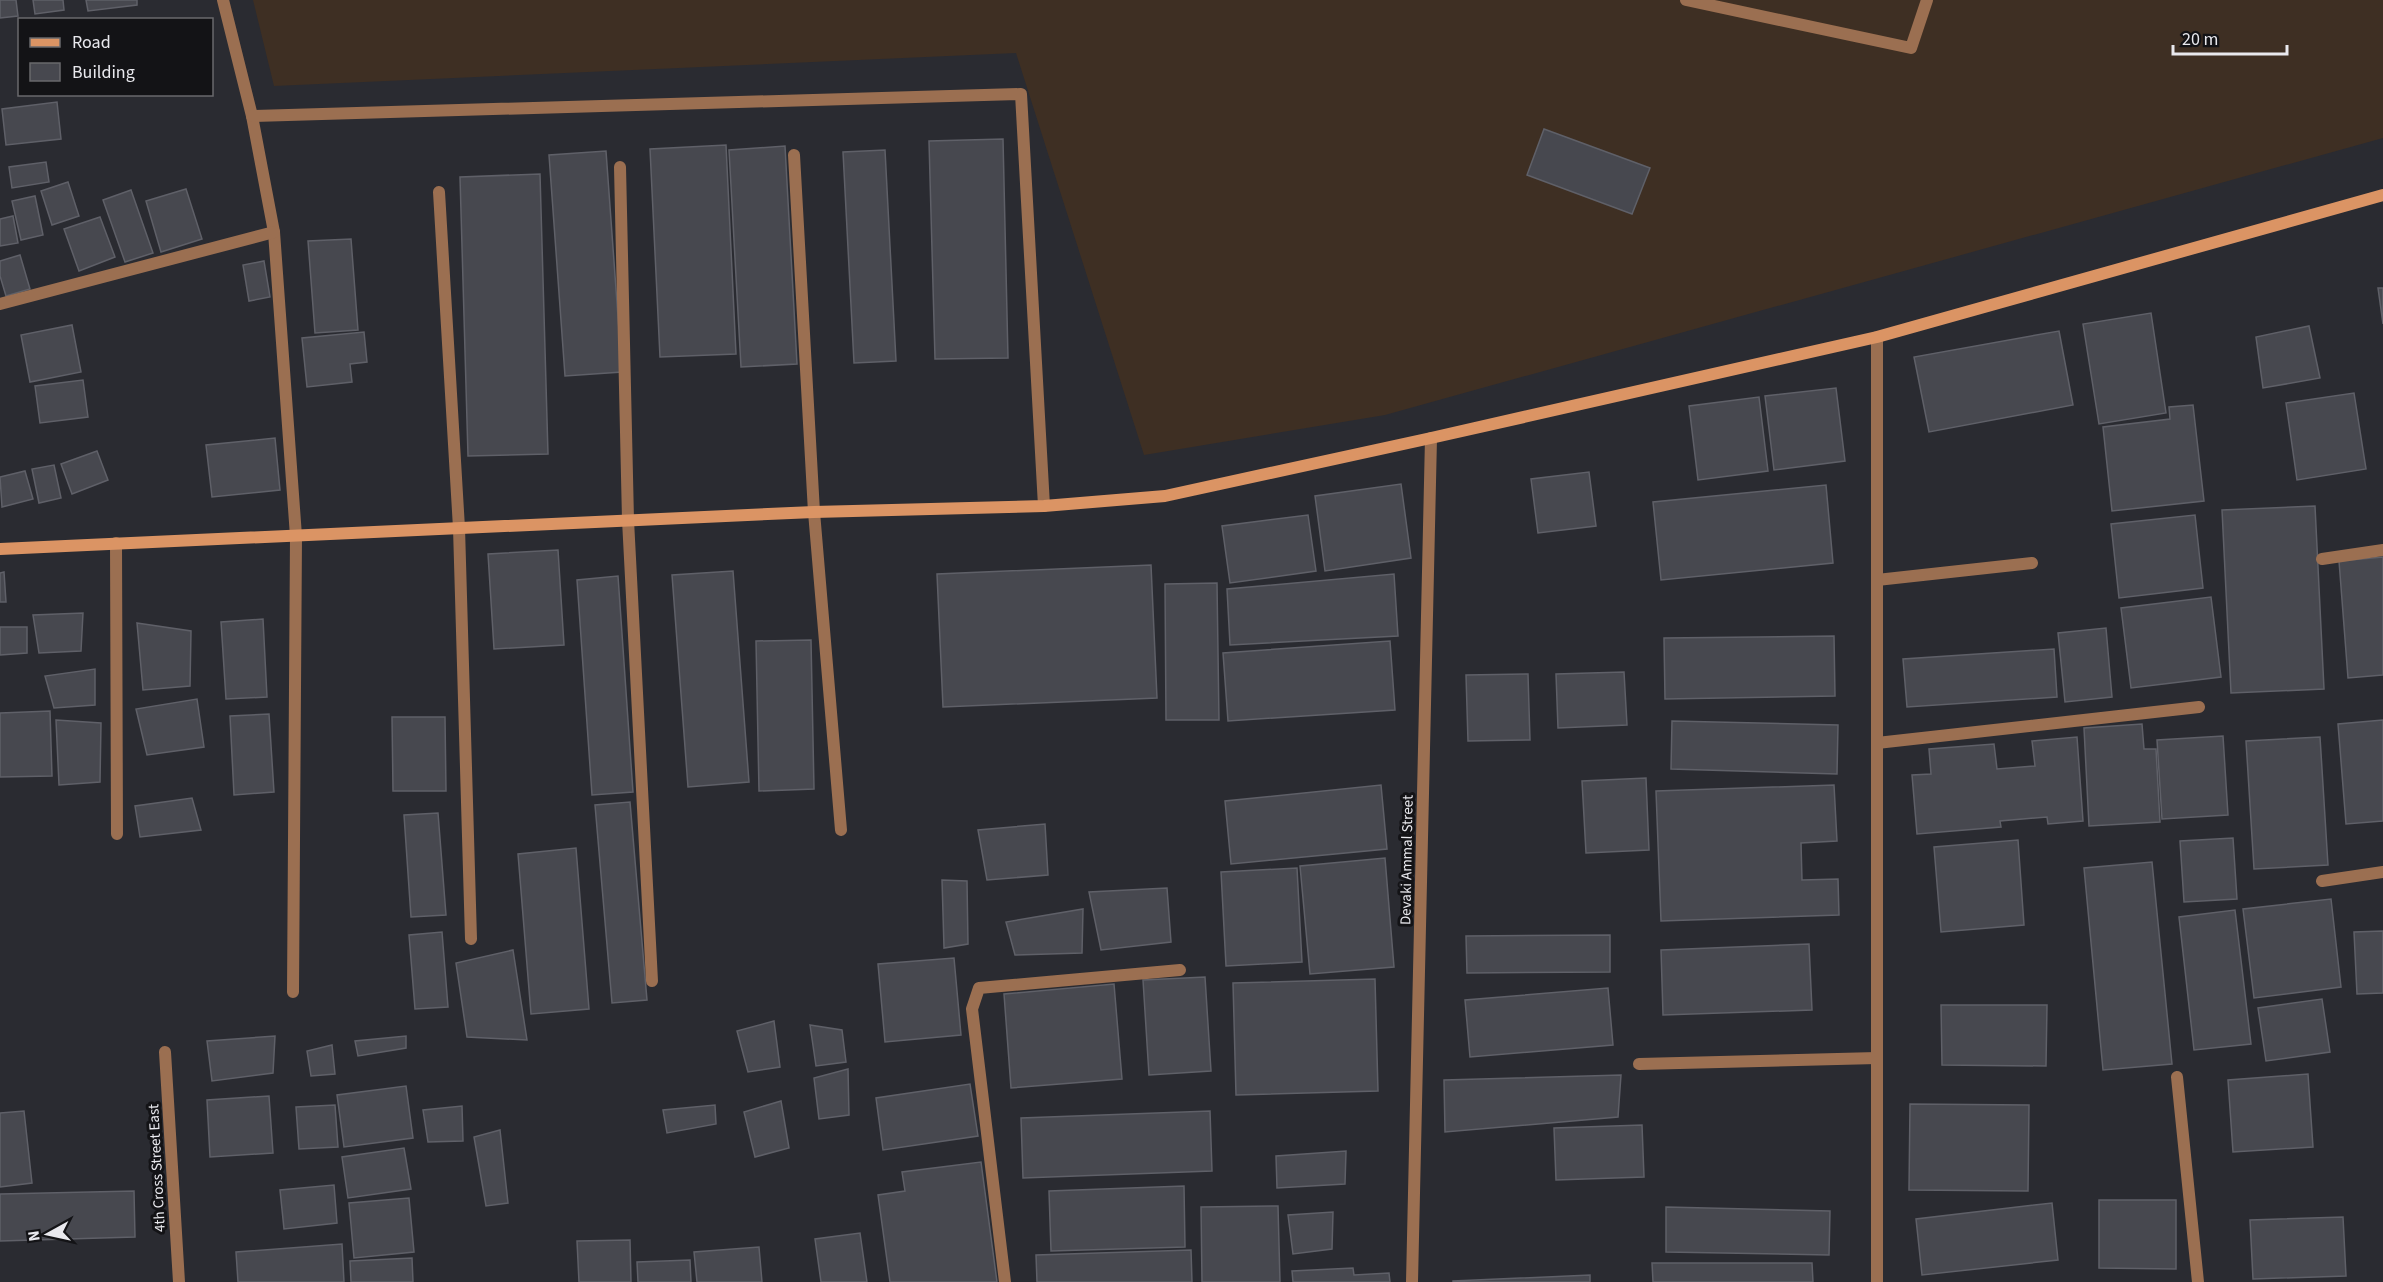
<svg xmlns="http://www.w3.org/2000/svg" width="2383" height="1282" font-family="'Source Sans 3',sans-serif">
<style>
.education{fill:#3e2f23}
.building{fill:#47484f;stroke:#5f6068;stroke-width:1.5}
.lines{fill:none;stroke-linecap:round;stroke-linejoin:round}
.lane{stroke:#9b6f51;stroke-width:12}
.street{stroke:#9b6f51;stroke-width:12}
.secondary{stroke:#db9464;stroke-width:12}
.labels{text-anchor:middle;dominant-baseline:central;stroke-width:6;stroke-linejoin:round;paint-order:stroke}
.street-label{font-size:15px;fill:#e9e9ee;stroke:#131316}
</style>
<rect width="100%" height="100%" fill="#2a2b31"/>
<path class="education" d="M 253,0 L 2383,0 L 2383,138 L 1385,415 L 1144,455 L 1016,53 L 274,86 Z"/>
<g class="building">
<path d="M 0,0 L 16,0 L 18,16 L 0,18 Z"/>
<path d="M 33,0 L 63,0 L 64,10 L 35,14 Z"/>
<path d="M 86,0 L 137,0 L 137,5 L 88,11 Z"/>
<path d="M 57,102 L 61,139 L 6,145 L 2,109 Z"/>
<path d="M 1544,129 L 1650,168 L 1632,214 L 1527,175 Z"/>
<path d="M 1003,139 L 1008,358 L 935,359 L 929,141 Z"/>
<path d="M 726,145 L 736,354 L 660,357 L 650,149 Z"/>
<path d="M 785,146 L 797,364 L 741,367 L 729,150 Z"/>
<path d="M 885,150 L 896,361 L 854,363 L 843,152 Z"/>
<path d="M 606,151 L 622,372 L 565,376 L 549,155 Z"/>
<path d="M 46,162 L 49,182 L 12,188 L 9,167 Z"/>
<path d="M 540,174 L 548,454 L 468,456 L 460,177 Z"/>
<path d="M 68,182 L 79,216 L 52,225 L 41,191 Z"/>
<path d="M 186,189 L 202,239 L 161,252 L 146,201 Z"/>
<path d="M 131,190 L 153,253 L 125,262 L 103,200 Z"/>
<path d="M 35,196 L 43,235 L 21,240 L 12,201 Z"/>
<path d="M 13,216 L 18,243 L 0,246 L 0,219 Z"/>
<path d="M 100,217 L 115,257 L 79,271 L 64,229 Z"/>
<path d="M 351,239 L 358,330 L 315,333 L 308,241 Z"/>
<path d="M 20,255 L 30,289 L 6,296 L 0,276 L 0,261 Z"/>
<path d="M 264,261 L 270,297 L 249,301 L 243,265 Z"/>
<path d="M 2378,288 L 2383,288 L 2383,324 Z"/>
<path d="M 2151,313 L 2166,413 L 2099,424 L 2083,324 Z"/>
<path d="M 72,325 L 81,372 L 30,382 L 21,335 Z"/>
<path d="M 2309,326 L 2320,378 L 2263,388 L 2256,337 Z"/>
<path d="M 2059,331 L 2073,405 L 1929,432 L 1914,357 Z"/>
<path d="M 364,332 L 367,362 L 350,364 L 352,382 L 307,387 L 302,338 Z"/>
<path d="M 83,380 L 88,417 L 40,423 L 35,386 Z"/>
<path d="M 1836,388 L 1845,461 L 1774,470 L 1765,396 Z"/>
<path d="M 2354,393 L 2366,469 L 2297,480 L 2286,403 Z"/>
<path d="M 1759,397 L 1768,471 L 1698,480 L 1689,406 Z"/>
<path d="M 2193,405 L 2204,501 L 2112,511 L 2103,427 L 2170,419 L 2169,407 Z"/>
<path d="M 275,438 L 280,490 L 212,497 L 206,445 Z"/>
<path d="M 97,451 L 108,480 L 72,494 L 61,464 Z"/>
<path d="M 54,465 L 61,498 L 39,503 L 32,469 Z"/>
<path d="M 25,471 L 33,499 L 2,507 L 0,477 Z"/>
<path d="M 1589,472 L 1596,526 L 1538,533 L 1531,479 Z"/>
<path d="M 1401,484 L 1411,558 L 1325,571 L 1315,496 Z"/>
<path d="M 1826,485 L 1833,563 L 1661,580 L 1653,502 Z"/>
<path d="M 2315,506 L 2324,689 L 2231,693 L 2222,510 Z"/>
<path d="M 1308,515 L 1316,571 L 1230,583 L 1222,526 Z"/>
<path d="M 2195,515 L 2203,588 L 2119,598 L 2111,524 Z"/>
<path d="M 558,550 L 564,645 L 494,649 L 488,554 Z"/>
<path d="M 2383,557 L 2383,675 L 2348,678 L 2339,561 Z"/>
<path d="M 1151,565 L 1157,698 L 943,707 L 937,574 Z"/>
<path d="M 733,571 L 749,782 L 688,787 L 672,575 Z"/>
<path d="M 4,572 L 6,602 L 0,602 L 0,573 Z"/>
<path d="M 1394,574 L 1398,636 L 1230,645 L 1227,589 Z"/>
<path d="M 618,576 L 633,792 L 592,795 L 577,580 Z"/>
<path d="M 1217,583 L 1219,720 L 1166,720 L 1165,584 Z"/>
<path d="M 2211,597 L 2221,677 L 2131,688 L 2121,608 Z"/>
<path d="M 83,613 L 81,651 L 39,653 L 33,615 Z"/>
<path d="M 263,619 L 267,697 L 226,699 L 221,622 Z"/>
<path d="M 137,623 L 191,631 L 190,686 L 143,690 Z"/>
<path d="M 0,627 L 27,627 L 27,653 L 0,655 Z"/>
<path d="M 2106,628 L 2112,697 L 2065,702 L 2058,633 Z"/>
<path d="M 1834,636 L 1835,696 L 1665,699 L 1664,638 Z"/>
<path d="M 811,640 L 814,789 L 759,791 L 756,641 Z"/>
<path d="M 1390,641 L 1395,710 L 1228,721 L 1223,653 Z"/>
<path d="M 2054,649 L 2057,697 L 1907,707 L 1903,659 Z"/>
<path d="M 95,669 L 95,705 L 54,708 L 45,676 Z"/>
<path d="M 1624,672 L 1627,725 L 1558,728 L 1556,674 Z"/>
<path d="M 1528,674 L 1530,740 L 1468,741 L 1466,675 Z"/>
<path d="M 197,699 L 204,747 L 147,755 L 136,709 Z"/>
<path d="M 50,711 L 52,776 L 0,777 L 0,713 Z"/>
<path d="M 269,714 L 274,792 L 234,795 L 230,716 Z"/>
<path d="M 392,717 L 445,717 L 446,791 L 393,791 Z"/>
<path d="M 56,720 L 101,723 L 100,782 L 59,785 Z"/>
<path d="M 2383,720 L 2383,821 L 2346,824 L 2338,724 Z"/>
<path d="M 1672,721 L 1838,725 L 1837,774 L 1671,769 Z"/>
<path d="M 2142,724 L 2144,749 L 2156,749 L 2160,822 L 2089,826 L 2084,728 Z"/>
<path d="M 2223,736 L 2228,815 L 2162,819 L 2157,740 Z"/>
<path d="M 2077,737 L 2083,821 L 2048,824 L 2047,817 L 2000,821 L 2001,827 L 1917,834 L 1912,775 L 1931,774 L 1929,749 L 1994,744 L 1997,769 L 2035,766 L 2032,741 Z"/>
<path d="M 2320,737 L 2328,865 L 2254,869 L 2246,741 Z"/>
<path d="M 1646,778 L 1649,850 L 1586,853 L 1582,781 Z"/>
<path d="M 1381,785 L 1387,849 L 1231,864 L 1225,801 Z"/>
<path d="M 1834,785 L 1837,841 L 1801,843 L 1802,880 L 1838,879 L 1839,915 L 1661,921 L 1656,791 Z"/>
<path d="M 192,798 L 201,830 L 140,837 L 135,806 Z"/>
<path d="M 630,802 L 647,1000 L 612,1003 L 595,805 Z"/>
<path d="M 438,813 L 446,915 L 411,917 L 404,815 Z"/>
<path d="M 1045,824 L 1048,875 L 987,880 L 978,830 Z"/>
<path d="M 2233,838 L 2237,899 L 2184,902 L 2180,841 Z"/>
<path d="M 2018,840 L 2024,925 L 1941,932 L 1934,847 Z"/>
<path d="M 576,848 L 589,1009 L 531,1014 L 518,854 Z"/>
<path d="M 1385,858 L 1394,967 L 1310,974 L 1300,866 Z"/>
<path d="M 2152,862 L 2172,1064 L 2103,1070 L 2084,868 Z"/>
<path d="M 1297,868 L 1302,962 L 1226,966 L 1221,872 Z"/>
<path d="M 942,880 L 967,881 L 968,944 L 944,948 Z"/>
<path d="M 1167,888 L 1171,942 L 1101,950 L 1089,892 Z"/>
<path d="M 2331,899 L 2341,987 L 2254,998 L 2243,909 Z"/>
<path d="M 1083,909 L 1082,953 L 1015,955 L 1006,922 Z"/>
<path d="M 2235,910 L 2251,1044 L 2194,1050 L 2179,917 Z"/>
<path d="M 2383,931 L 2383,993 L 2357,994 L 2354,932 Z"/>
<path d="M 442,932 L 448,1007 L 415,1009 L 409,935 Z"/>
<path d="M 1610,935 L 1610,972 L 1467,973 L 1466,936 Z"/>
<path d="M 1809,944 L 1812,1010 L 1663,1015 L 1661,950 Z"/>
<path d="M 513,950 L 527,1040 L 467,1037 L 456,963 Z"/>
<path d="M 954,958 L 961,1035 L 885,1042 L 878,964 Z"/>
<path d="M 1205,977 L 1211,1071 L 1149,1075 L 1143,980 Z"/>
<path d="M 1375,979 L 1378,1091 L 1236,1095 L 1233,983 Z"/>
<path d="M 1114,984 L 1122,1079 L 1011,1088 L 1004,994 Z"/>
<path d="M 1608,988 L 1613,1045 L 1470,1057 L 1465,1000 Z"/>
<path d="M 2322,999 L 2330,1052 L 2266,1061 L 2258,1008 Z"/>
<path d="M 1941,1005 L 2047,1005 L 2046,1066 L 1942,1065 Z"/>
<path d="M 774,1021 L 780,1067 L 748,1072 L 737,1031 Z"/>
<path d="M 810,1025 L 842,1030 L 846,1062 L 816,1066 Z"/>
<path d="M 275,1036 L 273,1073 L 212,1081 L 207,1041 Z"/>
<path d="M 406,1036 L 406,1048 L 358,1056 L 355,1041 Z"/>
<path d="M 332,1045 L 335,1074 L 311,1076 L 307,1051 Z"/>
<path d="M 848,1069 L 849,1115 L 819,1119 L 814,1078 Z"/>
<path d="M 2308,1074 L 2313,1147 L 2233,1152 L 2228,1080 Z"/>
<path d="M 1621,1075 L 1618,1117 L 1445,1132 L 1444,1080 Z"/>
<path d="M 970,1084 L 978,1136 L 883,1150 L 876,1098 Z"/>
<path d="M 406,1086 L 413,1138 L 344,1147 L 337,1095 Z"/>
<path d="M 269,1096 L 273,1153 L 210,1157 L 207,1100 Z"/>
<path d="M 781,1101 L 789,1148 L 755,1157 L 744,1112 Z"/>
<path d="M 1910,1104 L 2029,1105 L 2028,1191 L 1909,1190 Z"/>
<path d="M 335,1105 L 338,1147 L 299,1149 L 296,1107 Z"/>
<path d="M 715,1105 L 716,1124 L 667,1133 L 663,1110 Z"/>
<path d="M 462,1106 L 463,1141 L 428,1142 L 423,1110 Z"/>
<path d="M 24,1111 L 32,1183 L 0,1187 L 0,1113 Z"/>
<path d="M 1210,1111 L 1212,1171 L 1023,1178 L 1021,1118 Z"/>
<path d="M 1642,1125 L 1644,1177 L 1556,1180 L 1554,1128 Z"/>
<path d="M 500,1130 L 508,1203 L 486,1206 L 474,1137 Z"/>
<path d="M 404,1148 L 411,1189 L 348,1198 L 342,1157 Z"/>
<path d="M 1346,1151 L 1345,1184 L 1277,1188 L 1276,1156 Z"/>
<path d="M 981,1162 L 997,1282 L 890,1282 L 878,1195 L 905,1191 L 902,1172 Z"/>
<path d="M 334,1185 L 337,1223 L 284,1229 L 280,1190 Z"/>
<path d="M 1184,1186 L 1185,1247 L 1051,1251 L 1049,1191 Z"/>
<path d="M 134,1191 L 135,1237 L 0,1241 L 0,1194 Z"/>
<path d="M 409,1198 L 414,1252 L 354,1258 L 349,1203 Z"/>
<path d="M 2099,1200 L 2176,1200 L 2176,1269 L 2099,1268 Z"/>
<path d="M 2052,1203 L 2058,1260 L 1922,1275 L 1916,1219 Z"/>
<path d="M 1278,1206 L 1280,1282 L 1202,1282 L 1201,1207 Z"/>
<path d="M 1666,1207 L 1830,1211 L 1829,1255 L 1666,1252 Z"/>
<path d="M 1333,1212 L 1332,1249 L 1293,1254 L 1288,1215 Z"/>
<path d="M 2343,1217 L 2346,1276 L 2253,1279 L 2250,1220 Z"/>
<path d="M 860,1233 L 867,1282 L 821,1282 L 815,1239 Z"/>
<path d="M 630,1240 L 631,1282 L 579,1282 L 577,1241 Z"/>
<path d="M 342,1244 L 344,1282 L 238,1282 L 236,1252 Z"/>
<path d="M 759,1247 L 762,1282 L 697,1282 L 694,1252 Z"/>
<path d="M 1191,1250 L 1192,1282 L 1037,1282 L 1036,1255 Z"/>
<path d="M 412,1258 L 413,1282 L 351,1282 L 350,1261 Z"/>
<path d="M 690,1260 L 691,1282 L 638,1282 L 637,1262 Z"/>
<path d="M 1652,1263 L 1812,1263 L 1813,1282 L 1653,1282 Z"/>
<path d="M 1353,1268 L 1354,1275 L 1389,1273 L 1390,1282 L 1293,1282 L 1292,1271 Z"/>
<path d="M 1590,1275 L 1590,1282 L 1453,1282 L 1453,1281 Z"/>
</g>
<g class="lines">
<g class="lane">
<path d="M 1686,0 L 1911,48 L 1927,0"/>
<path d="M 1639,1064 L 1877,1058"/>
</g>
<g class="street">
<path d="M 223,0 L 252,116 L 274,232 L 296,536 L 293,992"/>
<path d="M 252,116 L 1021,94 L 1044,506"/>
<path d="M 794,155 L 814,512 L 841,830"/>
<path d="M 620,167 L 628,520 L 652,981"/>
<path d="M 439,192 L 459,528 L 471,939"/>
<path d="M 0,304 L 274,232"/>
<path d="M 116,543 L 117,834"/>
<path d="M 2322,559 L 2383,550"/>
<path d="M 1877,580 L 2032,563"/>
<path d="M 1877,743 L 2199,707"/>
<path d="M 2322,881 L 2383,872"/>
<path d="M 165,1052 L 179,1282"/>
<path d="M 2177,1077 L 2198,1282"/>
<path d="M 1005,1282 L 972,1009 L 979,988 L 1180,970"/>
<path d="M 1412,1282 L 1431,438"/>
<path d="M 1877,1282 L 1877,337"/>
</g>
<path class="secondary" d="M 0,549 L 814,512 L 1044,506 L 1165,496 L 1431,438 L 1877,337 L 2383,195"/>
</g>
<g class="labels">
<g class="street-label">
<text transform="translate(1407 860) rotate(-89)">Devaki Ammal Street</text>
<text transform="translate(157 1168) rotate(-93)">4th Cross Street East</text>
</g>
</g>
<rect x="18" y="18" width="195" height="78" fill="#131316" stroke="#69696c" stroke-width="1.5"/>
<rect x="30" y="38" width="30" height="9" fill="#db9464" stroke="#69696c" stroke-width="1.5"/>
<text x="72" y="48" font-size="18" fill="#e9e9ee">Road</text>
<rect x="30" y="63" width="30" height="18" fill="#47484f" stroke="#69696c" stroke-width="1.5"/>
<text x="72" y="78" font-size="18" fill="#e9e9ee">Building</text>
<g transform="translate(48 1234) rotate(262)" stroke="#131316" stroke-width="4.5" paint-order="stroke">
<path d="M0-4.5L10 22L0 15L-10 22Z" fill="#e9e9ee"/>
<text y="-9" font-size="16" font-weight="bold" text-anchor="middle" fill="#e9e9ee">N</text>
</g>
<path d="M2173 45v9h114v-9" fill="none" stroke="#e9e9ee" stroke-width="3"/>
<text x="2182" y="45" font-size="18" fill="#e9e9ee" stroke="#131316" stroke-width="4.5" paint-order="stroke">20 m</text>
</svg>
